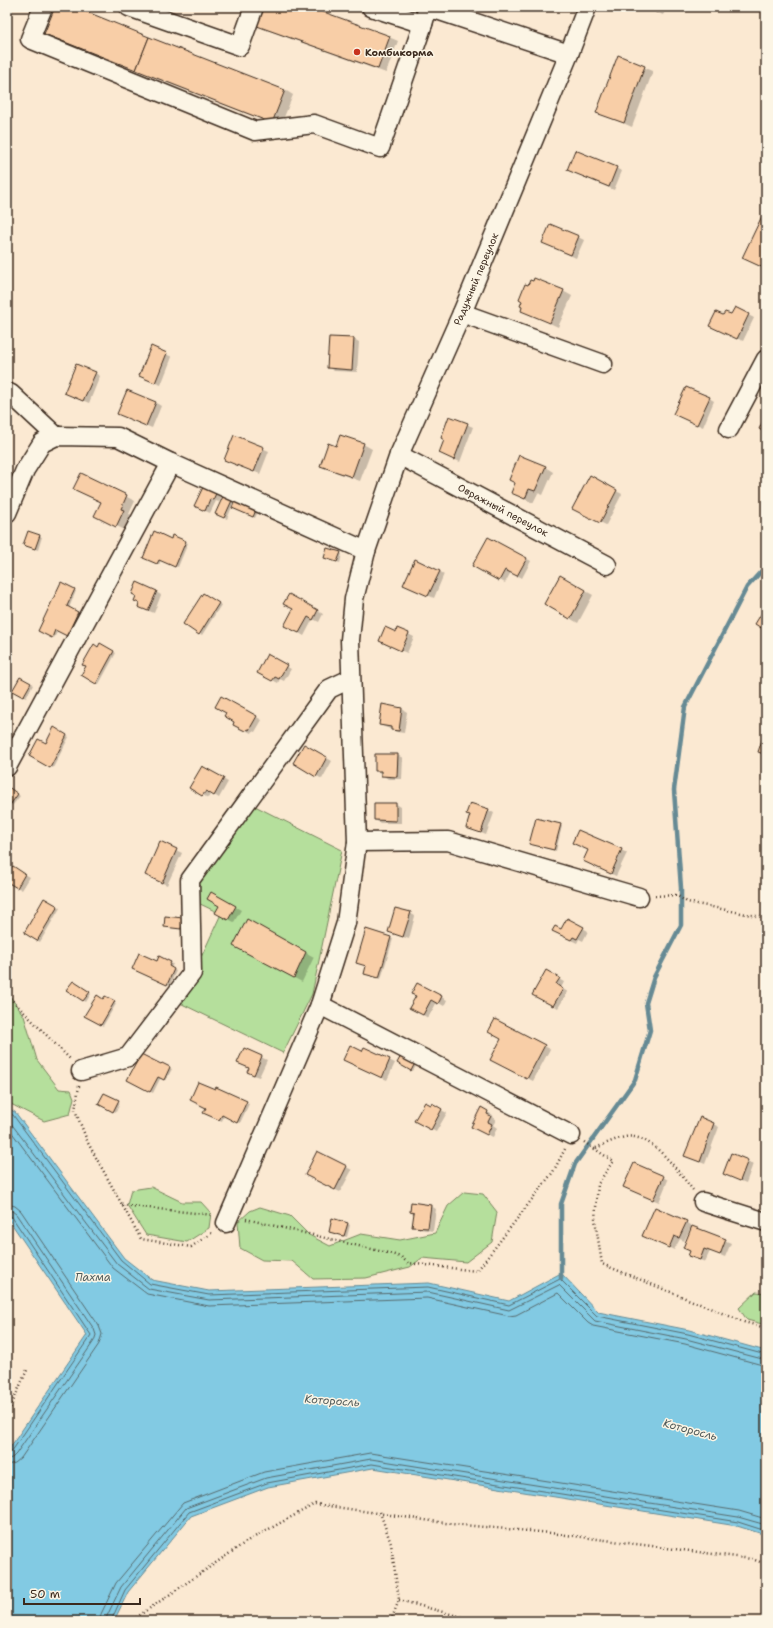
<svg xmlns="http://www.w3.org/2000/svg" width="773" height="1628" font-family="'Shantell Sans',sans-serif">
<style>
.green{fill:#b5df9c;stroke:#78845d}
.water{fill:#82cae3;stroke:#668a94}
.shadow{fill:#0003}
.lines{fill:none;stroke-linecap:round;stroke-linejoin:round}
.shore{stroke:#576a6d;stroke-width:1}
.stream{stroke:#668a94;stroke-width:4.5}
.building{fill:#f8cea7;stroke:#3b2a1e}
.minor-casing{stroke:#3b2a1e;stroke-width:21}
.path{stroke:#3b2a1e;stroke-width:2.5;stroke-dasharray:1 3;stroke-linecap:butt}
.minor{stroke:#fcf5e5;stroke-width:18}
.poi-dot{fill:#c8321e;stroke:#fcf5e5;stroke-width:1.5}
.labels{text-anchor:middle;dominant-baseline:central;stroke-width:3;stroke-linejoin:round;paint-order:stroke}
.poi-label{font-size:10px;font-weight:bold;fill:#3b2a1e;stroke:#fcf5e5;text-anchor:start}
.street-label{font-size:10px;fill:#3b2a1e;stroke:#fcf5e5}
.water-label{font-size:11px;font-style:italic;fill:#505a59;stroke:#fcf5e5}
</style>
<rect width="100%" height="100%" fill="#fbe9d2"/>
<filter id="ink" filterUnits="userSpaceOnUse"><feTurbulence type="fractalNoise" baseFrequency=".025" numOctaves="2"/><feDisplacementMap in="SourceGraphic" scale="8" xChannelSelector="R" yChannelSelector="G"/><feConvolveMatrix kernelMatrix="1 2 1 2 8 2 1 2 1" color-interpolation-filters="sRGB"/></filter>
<g filter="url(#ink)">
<g class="green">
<path d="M 249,803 L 342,850 L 312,994 L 283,1053 L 180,1003 L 221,914 L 196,902 L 197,870 Z"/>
<path d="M 7,992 L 24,1016 L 37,1060 L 59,1089 L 71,1090 L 74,1098 L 70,1114 L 44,1121 L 7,1102 Z"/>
<path d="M 151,1187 L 182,1202 L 201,1202 L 211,1213 L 209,1228 L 187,1242 L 146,1235 L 127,1205 L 131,1190 Z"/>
<path d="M 464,1192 L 483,1194 L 497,1212 L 492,1242 L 466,1262 L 422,1258 L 410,1267 L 366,1278 L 313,1279 L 292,1261 L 262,1260 L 240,1248 L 238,1222 L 250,1211 L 260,1207 L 290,1216 L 309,1235 L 330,1246 L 361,1234 L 400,1240 L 435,1233 L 448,1206 Z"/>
<path d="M 756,1292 L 766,1293 L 766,1325 L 747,1320 L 739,1308 Z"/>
</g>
<path class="water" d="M 7,1108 L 15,1112 L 124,1258 L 152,1280 L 209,1291 L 429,1283 L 509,1301 L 561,1273 L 598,1312 L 689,1330 L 766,1351 L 766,1535 L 737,1526 L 373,1468 L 268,1487 L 191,1516 L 128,1592 L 114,1621 L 7,1621 L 7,1452 L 87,1335 L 7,1217 Z"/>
<g class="shadow">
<path d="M 56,7 L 72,7 L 285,90 L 293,95 L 280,127 L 54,38 L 45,33 Z"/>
<path d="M 265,7 L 307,7 L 389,37 L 398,41 L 386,73 L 267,30 L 258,26 Z"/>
<path d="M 645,7 L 667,7 L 663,15 Z"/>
<path d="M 619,57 L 653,71 L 632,127 L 598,112 Z"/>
<path d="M 576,151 L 622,171 L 614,190 L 568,170 Z"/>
<path d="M 578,237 L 584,240 L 576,258 L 543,243 Z"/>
<path d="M 563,291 L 572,296 L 558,327 L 522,310 Z"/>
<path d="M 735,308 L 754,318 L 743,341 L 716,329 L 724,316 L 732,316 Z"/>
<path d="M 330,338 L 354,339 L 359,342 L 357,372 L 334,371 L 328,367 Z"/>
<path d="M 152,347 L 172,357 L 161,385 L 145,379 Z"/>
<path d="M 95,373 L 100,376 L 89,403 L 70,395 Z"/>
<path d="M 709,398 L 714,401 L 703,427 L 680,417 Z"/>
<path d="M 156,403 L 161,406 L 152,428 L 123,416 Z"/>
<path d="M 450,417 L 473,427 L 460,462 L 440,453 L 445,440 Z"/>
<path d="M 235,436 L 269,451 L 260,474 L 231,462 Z"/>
<path d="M 363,444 L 372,449 L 360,481 L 330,470 L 322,465 L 337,447 Z"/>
<path d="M 545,467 L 553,472 L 543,495 L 538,493 L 533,503 L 512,493 L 516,483 Z"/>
<path d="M 81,474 L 135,501 L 129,514 L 132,515 L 125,530 L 104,520 L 102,503 L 74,489 Z"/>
<path d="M 590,477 L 622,494 L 606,525 L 579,512 Z"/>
<path d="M 206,484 L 223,493 L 219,502 L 216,501 L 210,513 L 201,509 Z"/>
<path d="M 226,494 L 259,510 L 255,518 L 232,507 L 227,519 L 218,515 Z"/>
<path d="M 40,536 L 42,537 L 38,550 L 27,546 Z"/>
<path d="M 173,537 L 188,543 L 178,567 L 161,560 L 159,565 L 146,559 L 171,540 Z"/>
<path d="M 489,538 L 531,561 L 522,578 L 511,572 L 505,583 L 474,566 Z"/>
<path d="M 340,553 L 342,554 L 340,563 L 325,558 Z"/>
<path d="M 439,571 L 444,574 L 434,598 L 410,587 Z"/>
<path d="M 560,577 L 593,595 L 578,623 L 545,604 Z"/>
<path d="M 61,584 L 76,591 L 69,608 L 80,614 L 70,636 L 58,631 L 54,638 L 39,631 Z"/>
<path d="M 156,592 L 161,595 L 154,613 L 144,609 L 137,596 Z"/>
<path d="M 203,594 L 221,605 L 202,635 L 184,624 Z"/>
<path d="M 289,595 L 323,614 L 319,622 L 313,619 L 304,636 L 286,625 L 295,609 Z"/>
<path d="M 408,634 L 414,637 L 407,653 L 385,644 Z"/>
<path d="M 100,644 L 116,653 L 99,684 L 82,675 Z"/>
<path d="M 267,656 L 291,669 L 284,681 L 280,679 L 278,683 L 258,672 Z"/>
<path d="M 20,678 L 33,685 L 26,698 L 13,691 Z"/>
<path d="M 221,697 L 262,720 L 255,732 L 252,731 L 251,733 L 234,724 L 236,722 L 227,713 Z"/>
<path d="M 383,706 L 402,709 L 407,712 L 404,733 L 397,732 L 380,725 Z"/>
<path d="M 54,729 L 69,737 L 53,768 L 30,755 L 46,744 Z"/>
<path d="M 305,745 L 332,761 L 322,779 L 295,763 Z"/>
<path d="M 397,755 L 403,758 L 402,779 L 388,779 L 376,770 Z"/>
<path d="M 202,767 L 228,782 L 219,798 L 211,793 L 208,798 L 190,788 Z"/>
<path d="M 7,787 L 20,796 L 13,805 L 7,801 Z"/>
<path d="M 396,804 L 401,807 L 401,823 L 380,823 L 375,820 Z"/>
<path d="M 488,810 L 494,813 L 486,835 L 467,827 L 471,816 L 467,814 Z"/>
<path d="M 560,825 L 562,826 L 556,851 L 533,845 Z"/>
<path d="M 161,843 L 182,853 L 167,885 L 151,878 Z"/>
<path d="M 589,850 L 621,850 L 627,853 L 616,876 L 590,864 Z"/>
<path d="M 13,868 L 30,877 L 22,890 L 7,881 L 7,871 Z"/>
<path d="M 212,894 L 241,910 L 234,922 L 216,913 L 220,906 Z"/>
<path d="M 44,899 L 60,908 L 40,942 L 25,933 Z"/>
<path d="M 410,913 L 415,916 L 409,939 L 389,932 Z"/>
<path d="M 247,921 L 314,957 L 302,982 L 243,951 Z"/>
<path d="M 583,928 L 588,931 L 583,941 L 579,939 L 577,943 L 559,934 L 562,930 Z"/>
<path d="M 367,931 L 393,939 L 381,979 L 367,975 Z"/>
<path d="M 157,962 L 173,964 L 171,968 L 176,971 L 170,985 L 135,970 Z"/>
<path d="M 546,972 L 564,982 L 561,988 L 568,992 L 558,1008 L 534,994 Z"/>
<path d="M 73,982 L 91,994 L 86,1002 L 68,990 Z"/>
<path d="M 417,984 L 447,1000 L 444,1006 L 437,1002 L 428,1018 L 411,1008 L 417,996 Z"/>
<path d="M 105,997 L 116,1004 L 103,1026 L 86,1016 Z"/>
<path d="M 495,1020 L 550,1049 L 533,1081 L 496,1062 L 502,1039 Z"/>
<path d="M 364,1048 L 395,1063 L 387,1080 L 349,1063 L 362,1052 Z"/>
<path d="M 245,1049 L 267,1060 L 259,1077 L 253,1075 Z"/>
<path d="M 399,1063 L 418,1063 L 413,1071 Z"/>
<path d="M 162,1064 L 172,1069 L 166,1080 L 161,1077 L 153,1093 L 129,1080 L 161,1066 Z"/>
<path d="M 216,1088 L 249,1104 L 240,1123 L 224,1116 L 222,1121 L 207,1114 Z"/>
<path d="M 105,1094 L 120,1103 L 116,1112 L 100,1103 Z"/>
<path d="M 432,1105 L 447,1113 L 436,1132 L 416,1121 Z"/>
<path d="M 481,1109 L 493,1115 L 492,1117 L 496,1120 L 493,1125 L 497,1128 L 493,1137 L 478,1130 Z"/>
<path d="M 713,1124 L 719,1127 L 705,1164 L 690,1158 Z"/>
<path d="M 318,1152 L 352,1170 L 340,1192 L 311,1178 Z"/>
<path d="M 732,1155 L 753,1164 L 746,1183 L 724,1174 Z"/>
<path d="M 663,1177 L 668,1180 L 659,1202 L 630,1190 Z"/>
<path d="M 431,1206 L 436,1209 L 433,1231 L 419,1229 L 414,1226 L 415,1214 L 411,1212 Z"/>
<path d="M 686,1222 L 691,1225 L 691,1226 L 731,1243 L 725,1257 L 710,1251 L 705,1262 L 695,1258 L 691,1251 L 691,1230 L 690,1229 L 684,1241 L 680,1239 L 674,1250 L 649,1238 Z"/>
<path d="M 348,1224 L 350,1225 L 347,1237 L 332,1233 Z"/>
</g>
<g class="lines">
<g class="shore">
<path d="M 7,1112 L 13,1115 L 121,1260 L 150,1284 L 209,1295 L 428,1287 L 509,1305 L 560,1279 L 597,1316 L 688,1334 L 766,1355"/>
<path d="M 7,1118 L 117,1264 L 149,1289 L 209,1300 L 428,1292 L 509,1310 L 559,1285 L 595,1321 L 686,1339 L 766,1360"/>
<path d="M 7,1126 L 113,1268 L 147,1294 L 209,1306 L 427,1298 L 509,1316 L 516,1315 L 558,1293 L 588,1323 L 593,1326 L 685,1344 L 766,1366"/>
<path d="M 7,1204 L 15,1206 L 21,1211 L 99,1326 L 102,1334 L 99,1344 L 21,1458 L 15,1463 L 7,1465"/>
<path d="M 7,1210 L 12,1211 L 16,1214 L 94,1329 L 96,1335 L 94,1341 L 16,1454 L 12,1458 L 7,1459"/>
<path d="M 7,1215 L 12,1217 L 91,1335 L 12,1451 L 7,1454"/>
<path d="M 100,1621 L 101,1614 L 116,1583 L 183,1503 L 264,1472 L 370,1453 L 739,1511 L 766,1519"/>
<path d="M 106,1621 L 107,1616 L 121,1587 L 186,1508 L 266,1478 L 371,1459 L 738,1517 L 766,1525"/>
<path d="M 111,1621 L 125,1590 L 189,1512 L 267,1483 L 372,1464 L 738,1522 L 766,1531"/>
</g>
<path class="stream" d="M 561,1278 L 561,1204 L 575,1164 L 635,1080 L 650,1030 L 646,1003 L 654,977 L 681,925 L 681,888 L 674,790 L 685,707 L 747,587 L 766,566"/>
</g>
<g class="building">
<path d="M 55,7 L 75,7 L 149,37 L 136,70 L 44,34 Z"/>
<path d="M 264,7 L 310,7 L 390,36 L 378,69 L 257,26 Z"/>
<path d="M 645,7 L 660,7 L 658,13 Z"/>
<path d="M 149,37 L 285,90 L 272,123 L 136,70 Z"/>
<path d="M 618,55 L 645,66 L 624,123 L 596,113 Z"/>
<path d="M 575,150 L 617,167 L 609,187 L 567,170 Z"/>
<path d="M 762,216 L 766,218 L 766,269 L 742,258 Z"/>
<path d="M 550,224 L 579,236 L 571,255 L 542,243 Z"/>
<path d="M 534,278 L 564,290 L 550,323 L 521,311 L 522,307 L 520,306 L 522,301 L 519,299 L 525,284 L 528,285 L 530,280 L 533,281 Z"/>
<path d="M 735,307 L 749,314 L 737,339 L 709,326 L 716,312 L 723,315 L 725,312 L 731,314 Z"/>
<path d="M 329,337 L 354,338 L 352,370 L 327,368 Z"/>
<path d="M 151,346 L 167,353 L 155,383 L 139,376 Z"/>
<path d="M 76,364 L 96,372 L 83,401 L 64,393 Z"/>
<path d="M 686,387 L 710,397 L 697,425 L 673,414 Z"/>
<path d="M 127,390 L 156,402 L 146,426 L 117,414 Z"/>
<path d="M 766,415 L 766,433 L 759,429 Z"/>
<path d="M 449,416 L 468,423 L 454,460 L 439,453 L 444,440 L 441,438 Z"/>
<path d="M 234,435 L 264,447 L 254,472 L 224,460 Z"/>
<path d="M 340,435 L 364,443 L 352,477 L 320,466 L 328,443 L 336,446 Z"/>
<path d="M 519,455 L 546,466 L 535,491 L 529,489 L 525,499 L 511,493 L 515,483 L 509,480 Z"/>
<path d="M 81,473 L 127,495 L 121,509 L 124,510 L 116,527 L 94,516 L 101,502 L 73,489 Z"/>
<path d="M 590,475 L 617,490 L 600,523 L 572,509 Z"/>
<path d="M 205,483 L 218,489 L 213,500 L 210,499 L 205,511 L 194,506 Z"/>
<path d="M 225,492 L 234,496 L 224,518 L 215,514 Z"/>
<path d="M 236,498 L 257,508 L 253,517 L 232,508 Z"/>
<path d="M 28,531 L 40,535 L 35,549 L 23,545 Z"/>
<path d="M 154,531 L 171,539 L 172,535 L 186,541 L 175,567 L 159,560 L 157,564 L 143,558 Z"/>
<path d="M 488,537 L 527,558 L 517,576 L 505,570 L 499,581 L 472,566 Z"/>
<path d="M 327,548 L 341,552 L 337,562 L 324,558 Z"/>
<path d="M 415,559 L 440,571 L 428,596 L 403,585 Z"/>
<path d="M 560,575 L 586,590 L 570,619 L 544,604 Z"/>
<path d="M 61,582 L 75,589 L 67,606 L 78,612 L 67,636 L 55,630 L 52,638 L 38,631 Z"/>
<path d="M 137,582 L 157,591 L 148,611 L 138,607 L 139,603 L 134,601 L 136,596 L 132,594 Z"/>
<path d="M 203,593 L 219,603 L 199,635 L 183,624 Z"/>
<path d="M 289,594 L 318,610 L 313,620 L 308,617 L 299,633 L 284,626 L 293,609 L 283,604 Z"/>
<path d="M 766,606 L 766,631 L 755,624 Z"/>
<path d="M 385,627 L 396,632 L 397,628 L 409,633 L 401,651 L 379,641 Z"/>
<path d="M 100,643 L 114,651 L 96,684 L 81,675 L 86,666 L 82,665 L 94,644 L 98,647 Z"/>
<path d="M 267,654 L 287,665 L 279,679 L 275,677 L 272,681 L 257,673 Z"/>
<path d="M 20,677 L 31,683 L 23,697 L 12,691 Z"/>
<path d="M 221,696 L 257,716 L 249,730 L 247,729 L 245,731 L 233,725 L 234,722 L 224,716 L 226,713 L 215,707 Z"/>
<path d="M 382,704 L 402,708 L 399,731 L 391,730 L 391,727 L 379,725 Z"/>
<path d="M 54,727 L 67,735 L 50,768 L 29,756 L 38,739 L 46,743 Z"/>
<path d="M 766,728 L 766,755 L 758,752 Z"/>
<path d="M 304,744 L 327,757 L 316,777 L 293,763 Z"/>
<path d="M 375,754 L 398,754 L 397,777 L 381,776 L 381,771 L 375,771 Z"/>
<path d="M 202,766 L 224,778 L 214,796 L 206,791 L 202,796 L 189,788 Z"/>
<path d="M 7,786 L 18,794 L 10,805 L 7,802 Z"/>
<path d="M 374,803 L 396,803 L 396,821 L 374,820 Z"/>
<path d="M 470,803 L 489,809 L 481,833 L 466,828 L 470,815 L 466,814 Z"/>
<path d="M 536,818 L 561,824 L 554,850 L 529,844 Z"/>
<path d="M 578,830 L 622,849 L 611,874 L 583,861 L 588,850 L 572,843 Z"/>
<path d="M 160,841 L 177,849 L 162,883 L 145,875 Z"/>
<path d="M 13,866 L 25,874 L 17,888 L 7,882 L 7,869 L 8,867 L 11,868 Z"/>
<path d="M 211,892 L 236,906 L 228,920 L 215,913 L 219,906 L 207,899 Z"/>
<path d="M 44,898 L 58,906 L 37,941 L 24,933 Z"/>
<path d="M 395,908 L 411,912 L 403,937 L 388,932 Z"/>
<path d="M 165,916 L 183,918 L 181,929 L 164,927 Z"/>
<path d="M 567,918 L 584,927 L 577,939 L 573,937 L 571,940 L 552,931 L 555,926 L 561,929 Z"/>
<path d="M 247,919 L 306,952 L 294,978 L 233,946 Z"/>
<path d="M 366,929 L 391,937 L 379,978 L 364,974 L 366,966 L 356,963 Z"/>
<path d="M 139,953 L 157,961 L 159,956 L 171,962 L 169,966 L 174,969 L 167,985 L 132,969 Z"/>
<path d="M 546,970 L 560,978 L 556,984 L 563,989 L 553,1006 L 532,995 Z"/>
<path d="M 73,981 L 90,992 L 83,1001 L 66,990 Z"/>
<path d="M 417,983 L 442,996 L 438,1004 L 431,1000 L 423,1015 L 409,1008 L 416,996 L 411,994 Z"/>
<path d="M 97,995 L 103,999 L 105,996 L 115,1001 L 101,1025 L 84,1016 Z"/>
<path d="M 495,1019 L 545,1045 L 527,1079 L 490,1060 L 501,1039 L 488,1032 Z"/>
<path d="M 350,1045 L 362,1051 L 364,1047 L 390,1059 L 382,1078 L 343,1060 Z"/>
<path d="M 244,1048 L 262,1056 L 254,1075 L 247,1072 L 249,1068 L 237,1063 Z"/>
<path d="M 141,1054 L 161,1064 L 162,1063 L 170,1067 L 164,1080 L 158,1077 L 150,1092 L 127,1080 Z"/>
<path d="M 402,1054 L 416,1061 L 411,1071 L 397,1063 Z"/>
<path d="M 198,1082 L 215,1089 L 216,1087 L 247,1101 L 237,1123 L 222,1115 L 219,1120 L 203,1113 L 206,1108 L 190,1100 Z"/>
<path d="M 104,1093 L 119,1100 L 113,1112 L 98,1104 Z"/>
<path d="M 425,1102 L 431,1105 L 432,1103 L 442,1109 L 431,1130 L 414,1121 Z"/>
<path d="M 481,1107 L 488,1111 L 487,1114 L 491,1116 L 488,1122 L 492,1124 L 487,1135 L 471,1127 Z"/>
<path d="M 700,1117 L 714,1123 L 700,1162 L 684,1156 Z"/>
<path d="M 317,1151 L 347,1166 L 335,1190 L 305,1175 Z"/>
<path d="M 731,1153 L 748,1160 L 740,1181 L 723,1174 Z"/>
<path d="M 634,1163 L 664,1176 L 653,1200 L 623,1187 Z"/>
<path d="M 411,1202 L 431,1205 L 428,1228 L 412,1227 L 414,1213 L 410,1212 Z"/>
<path d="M 655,1207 L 687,1221 L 679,1238 L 674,1236 L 669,1248 L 642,1236 Z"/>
<path d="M 332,1218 L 348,1223 L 344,1236 L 329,1232 Z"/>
<path d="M 692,1226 L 726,1239 L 720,1255 L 704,1249 L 700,1260 L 688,1256 L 690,1251 L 683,1248 Z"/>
</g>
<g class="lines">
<defs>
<g id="minor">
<path d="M 43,7 L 30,39 L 255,131 L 314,124 L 380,148 L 423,24 L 428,7 L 569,54"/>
<path d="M 129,7 L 240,46 L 254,7"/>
<path d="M 371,7 L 423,24"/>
<path d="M 462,313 L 603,364"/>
<path d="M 7,392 L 11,394 L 56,436"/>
<path d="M 729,429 L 766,359"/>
<path d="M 399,455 L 607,565"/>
<path d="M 7,513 L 25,470 L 42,443 L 56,436 L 118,437 L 171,463 L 366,551"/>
<path d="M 7,767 L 171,463"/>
<path d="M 357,842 L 448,841 L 639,897"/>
<path d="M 320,1005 L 571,1135"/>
<path d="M 81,1071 L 128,1057 L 192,973 L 190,880 L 329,689 L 350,679"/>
<path d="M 703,1202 L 766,1222"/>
<path d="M 226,1223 L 320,1005 L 346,923 L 357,842 L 350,640 L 354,599 L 366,551 L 399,455 L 462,313 L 569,54 L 587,7"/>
</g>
</defs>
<use href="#minor" class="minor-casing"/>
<g class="path">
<path d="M 655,896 L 676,895 L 687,902 L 766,918"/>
<path d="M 7,995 L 70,1059"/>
<path d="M 79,1086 L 75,1110 L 88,1143 L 141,1239 L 191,1247 L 213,1232"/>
<path d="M 584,1142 L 613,1161 L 598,1184 L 595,1219 L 602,1264 L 744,1322 L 766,1328"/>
<path d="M 596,1148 C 605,1144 615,1139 625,1137 C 652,1132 678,1172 693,1190"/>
<path d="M 122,1205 L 213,1215"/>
<path d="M 246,1219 L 388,1253 L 401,1257 L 408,1263 L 477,1271 L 553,1172 L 565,1149"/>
<path d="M 7,1415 L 27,1370"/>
<path d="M 380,1512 L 391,1544 L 399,1600 L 391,1621"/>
<path d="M 399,1600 L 476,1621"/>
<path d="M 134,1621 L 137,1617 L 249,1540 L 315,1504 L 452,1524 L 551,1533 L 752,1559 L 766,1564"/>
</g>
<use href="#minor" class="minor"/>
</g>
</g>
<circle class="poi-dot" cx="357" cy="52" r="4"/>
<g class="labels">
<g class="poi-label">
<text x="365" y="52">Комбикорма</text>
</g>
<g class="street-label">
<text transform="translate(476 279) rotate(-67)">Радужный переулок</text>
<text transform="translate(503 510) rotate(28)">Овражный переулок</text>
</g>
<g class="water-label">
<text x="93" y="1277">Пахма</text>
<text transform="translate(332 1401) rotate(4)">Которосль</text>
<text transform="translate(690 1430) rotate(15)">Которосль</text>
</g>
</g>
<rect width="773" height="1628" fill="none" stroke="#fcf5e5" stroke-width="24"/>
<rect x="12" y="12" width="749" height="1604" fill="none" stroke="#3b2a1e" stroke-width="1.5" filter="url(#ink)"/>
<path d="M24 1598v6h116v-6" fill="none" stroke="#3b2a1e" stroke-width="2"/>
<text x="30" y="1598" font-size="12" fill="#3b2a1e" stroke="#fcf5e5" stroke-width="3" paint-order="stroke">50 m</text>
</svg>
